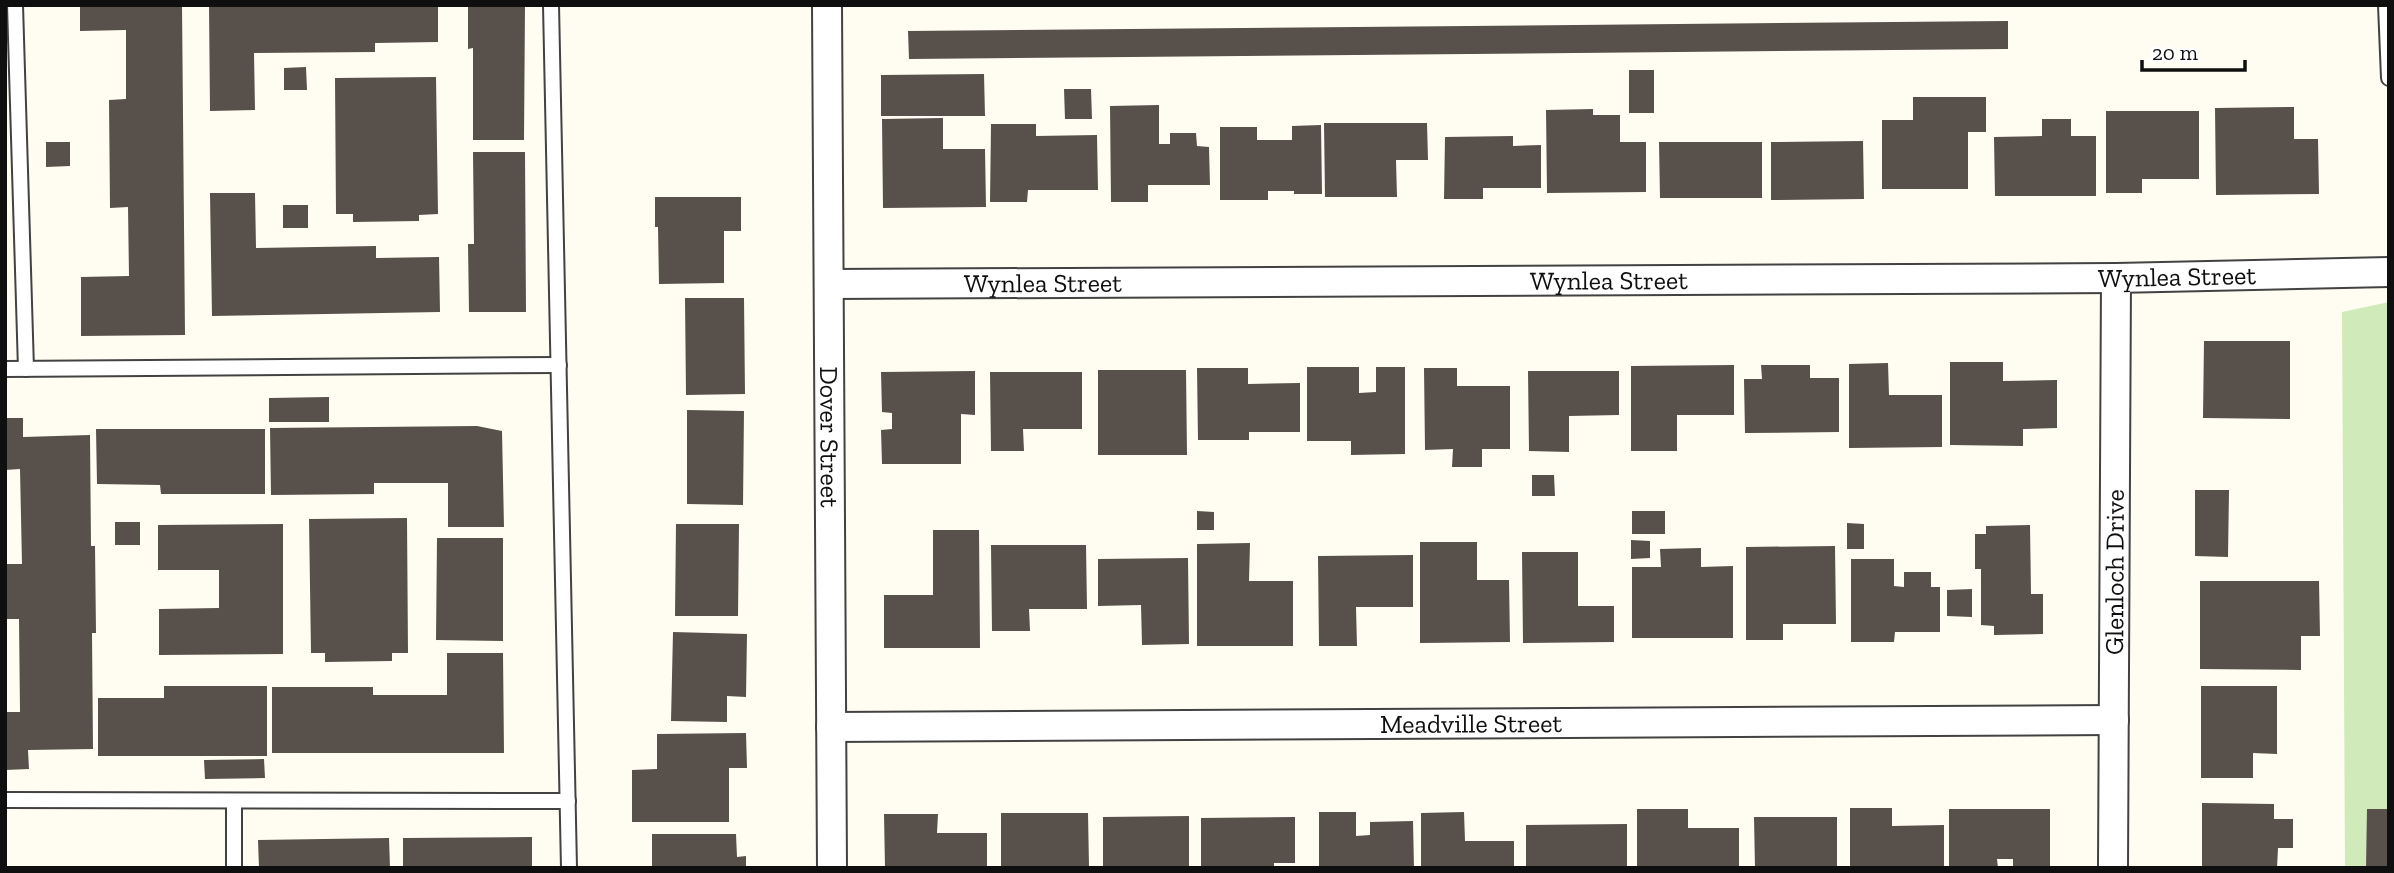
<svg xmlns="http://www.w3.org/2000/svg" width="2394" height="873" font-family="'Zilla Slab',serif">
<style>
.green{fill:#d1eaba}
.building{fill:#58504b}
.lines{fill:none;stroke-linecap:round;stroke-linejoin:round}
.service-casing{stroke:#424242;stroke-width:18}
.minor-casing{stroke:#424242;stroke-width:32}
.service{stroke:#fff;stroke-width:14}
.minor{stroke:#fff;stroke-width:28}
.labels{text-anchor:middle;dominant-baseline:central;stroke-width:7;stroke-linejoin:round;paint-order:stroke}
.street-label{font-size:26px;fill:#0f0f0f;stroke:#fff}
</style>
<rect width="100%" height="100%" fill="#fffdf1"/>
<path class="green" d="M 2389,302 L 2389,868 L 2345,868 L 2342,312 Z"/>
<g class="building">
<path d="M 80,5 L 182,5 L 185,335 L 81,336 L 81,277 L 129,276 L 128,207 L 110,208 L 109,100 L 126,99 L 126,30 L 80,31 Z"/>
<path d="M 209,5 L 438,5 L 438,42 L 375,43 L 375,52 L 254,53 L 255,110 L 210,111 Z"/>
<path d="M 468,5 L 525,5 L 524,140 L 473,140 L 473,48 L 468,49 Z"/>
<path d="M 2008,21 L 2008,49 L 909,59 L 908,31 Z"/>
<path d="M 306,67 L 307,90 L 284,90 L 284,68 Z"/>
<rect x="1629" y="70" width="25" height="43"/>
<path d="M 984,74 L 985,116 L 881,116 L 881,75 Z"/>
<path d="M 436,77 L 438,214 L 419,215 L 419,221 L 353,222 L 353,214 L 336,214 L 335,78 Z"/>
<path d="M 1064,89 L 1091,89 L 1092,119 L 1065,119 Z"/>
<path d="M 1913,97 L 1986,97 L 1986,132 L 1968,132 L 1968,189 L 1882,189 L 1882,120 L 1913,120 Z"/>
<path d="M 1159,105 L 1159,144 L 1170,144 L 1170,133 L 1196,133 L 1197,146 L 1209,147 L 1210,185 L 1148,185 L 1148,202 L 1111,202 L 1110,106 Z"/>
<path d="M 2294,107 L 2294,139 L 2318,139 L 2319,194 L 2216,195 L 2215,108 Z"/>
<path d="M 1593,109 L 1593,115 L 1620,115 L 1620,142 L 1646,142 L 1646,192 L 1547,193 L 1546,110 Z"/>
<path d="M 2106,111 L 2199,111 L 2199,179 L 2142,179 L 2142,193 L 2106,193 Z"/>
<path d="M 943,118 L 943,149 L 985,149 L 986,207 L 883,208 L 882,119 Z"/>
<path d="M 2042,119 L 2071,119 L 2071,136 L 2096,136 L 2096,196 L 1995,196 L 1994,137 L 2042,136 Z"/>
<path d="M 1324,123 L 1427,123 L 1428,160 L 1396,160 L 1397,197 L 1325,197 Z"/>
<path d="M 991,124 L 1036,124 L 1036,136 L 1097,135 L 1098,190 L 1028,190 L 1027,202 L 990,202 Z"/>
<path d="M 1321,125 L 1322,194 L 1294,194 L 1294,191 L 1268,191 L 1268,200 L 1220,200 L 1220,127 L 1257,127 L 1257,140 L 1292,140 L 1292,126 Z"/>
<path d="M 1513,136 L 1513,146 L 1541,145 L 1541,188 L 1483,188 L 1483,199 L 1444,199 L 1445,137 Z"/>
<path d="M 1863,141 L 1864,199 L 1771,200 L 1771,142 Z"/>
<path d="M 46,142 L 70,142 L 70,166 L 46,167 Z"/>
<path d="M 1659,142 L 1762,142 L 1762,198 L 1660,198 Z"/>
<path d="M 473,152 L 525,152 L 526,312 L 469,312 L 468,244 L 474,244 Z"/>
<path d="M 210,193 L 255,193 L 256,248 L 376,246 L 376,258 L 439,257 L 440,312 L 212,316 Z"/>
<path d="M 655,197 L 741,197 L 741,231 L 724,231 L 724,283 L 659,284 L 658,227 L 655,227 Z"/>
<rect x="283" y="205" width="25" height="23"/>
<path d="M 685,298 L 744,298 L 745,394 L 686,395 Z"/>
<path d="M 2204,341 L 2290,341 L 2290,419 L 2203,418 Z"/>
<path d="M 1950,362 L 2003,362 L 2003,381 L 2057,380 L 2057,428 L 2023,429 L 2023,446 L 1950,445 Z"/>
<path d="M 1888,363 L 1889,395 L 1942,395 L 1942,447 L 1849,448 L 1849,364 Z"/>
<path d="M 1734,365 L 1734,415 L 1677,415 L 1677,451 L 1631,451 L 1631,366 Z"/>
<path d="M 1761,365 L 1810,365 L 1810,378 L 1839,378 L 1839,432 L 1745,433 L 1744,379 L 1762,379 Z"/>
<path d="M 1307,367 L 1359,367 L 1359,393 L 1376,392 L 1376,367 L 1405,367 L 1405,454 L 1351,455 L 1351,441 L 1307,441 Z"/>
<path d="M 1197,368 L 1248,368 L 1248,384 L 1300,383 L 1300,432 L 1249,432 L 1249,440 L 1198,440 Z"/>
<path d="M 1424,368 L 1457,368 L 1457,386 L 1510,386 L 1510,449 L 1482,449 L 1482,467 L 1452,467 L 1453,449 L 1425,450 Z"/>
<path d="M 1098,370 L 1186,370 L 1187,455 L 1098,455 Z"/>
<path d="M 975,371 L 975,415 L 961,414 L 961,464 L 882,464 L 881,430 L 892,429 L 892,413 L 882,412 L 881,372 Z"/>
<path d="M 1528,371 L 1619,371 L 1619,415 L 1569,416 L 1569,452 L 1529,451 Z"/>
<path d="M 990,372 L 1082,372 L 1082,429 L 1023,429 L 1024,451 L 991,451 Z"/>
<path d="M 329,397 L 329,422 L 269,422 L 269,398 Z"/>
<path d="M 687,410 L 744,411 L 743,505 L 687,504 Z"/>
<path d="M 5,418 L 23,418 L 23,437 L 90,435 L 91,546 L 95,546 L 96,633 L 92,633 L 93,749 L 28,750 L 29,769 L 5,770 L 5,712 L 20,712 L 19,619 L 5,619 L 5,564 L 22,564 L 20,469 L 5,470 Z"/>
<path d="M 477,426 L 502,431 L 504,527 L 448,527 L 448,483 L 374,483 L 374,494 L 271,495 L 270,428 Z"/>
<path d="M 96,429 L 265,429 L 265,494 L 161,494 L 160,485 L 97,484 Z"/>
<path d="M 1532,475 L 1554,475 L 1555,496 L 1532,496 Z"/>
<path d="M 2195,490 L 2229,490 L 2228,557 L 2195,556 Z"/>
<path d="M 1197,511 L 1214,512 L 1214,530 L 1197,530 Z"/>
<rect x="1632" y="511" width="33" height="23"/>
<path d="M 407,518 L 408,653 L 392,653 L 392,661 L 325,662 L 325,653 L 311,653 L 309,519 Z"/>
<rect x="115" y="522" width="25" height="23"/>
<path d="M 1847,523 L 1864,524 L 1864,549 L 1847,549 Z"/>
<path d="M 283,524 L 283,654 L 159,655 L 159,609 L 219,608 L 219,570 L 158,570 L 158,525 Z"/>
<path d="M 676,524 L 739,524 L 738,616 L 675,616 Z"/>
<path d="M 2030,525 L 2031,594 L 2043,594 L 2043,634 L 1994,635 L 1994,626 L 1981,625 L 1981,569 L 1975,569 L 1975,534 L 1986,534 L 1986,526 Z"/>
<path d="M 933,530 L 979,530 L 980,648 L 884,648 L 884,595 L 933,595 Z"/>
<path d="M 437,538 L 503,538 L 503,641 L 436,640 Z"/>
<path d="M 1631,540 L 1650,541 L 1650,558 L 1631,559 Z"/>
<path d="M 1420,542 L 1477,542 L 1477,580 L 1509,580 L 1510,642 L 1420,643 Z"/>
<path d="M 1250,543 L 1249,581 L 1293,581 L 1293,646 L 1197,646 L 1197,544 Z"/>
<path d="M 991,545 L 1086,545 L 1087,609 L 1029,609 L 1030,631 L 992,631 Z"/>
<path d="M 1835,546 L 1836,624 L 1783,624 L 1783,640 L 1746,640 L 1746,547 Z"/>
<path d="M 1701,548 L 1701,567 L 1733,566 L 1733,638 L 1632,638 L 1632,567 L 1661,567 L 1660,549 Z"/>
<path d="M 1522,552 L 1578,552 L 1578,606 L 1614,606 L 1614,642 L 1523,643 Z"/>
<path d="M 1413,555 L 1413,607 L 1356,607 L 1357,646 L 1319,646 L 1318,556 Z"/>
<path d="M 1188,558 L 1189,644 L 1142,645 L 1141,605 L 1098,606 L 1098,559 Z"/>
<path d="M 1851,559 L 1894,559 L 1894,586 L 1904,587 L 1904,572 L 1931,572 L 1931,587 L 1940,587 L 1940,632 L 1895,632 L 1894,642 L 1851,642 Z"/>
<path d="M 2200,581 L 2319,581 L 2320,636 L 2301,636 L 2301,670 L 2200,669 Z"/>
<path d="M 1972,589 L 1972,617 L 1947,616 L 1947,590 Z"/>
<path d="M 673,632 L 747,634 L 746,697 L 727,696 L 727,722 L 671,721 Z"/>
<path d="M 447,653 L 503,653 L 504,753 L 272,753 L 272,687 L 373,687 L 373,695 L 447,695 Z"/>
<path d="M 164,686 L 267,686 L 267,756 L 98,756 L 98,698 L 164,698 Z"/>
<path d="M 2201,686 L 2277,686 L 2277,754 L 2253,753 L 2253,778 L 2201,778 Z"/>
<path d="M 746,733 L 747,768 L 729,768 L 729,822 L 632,822 L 632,770 L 657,769 L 657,734 Z"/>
<path d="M 264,759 L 265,778 L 205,779 L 204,760 Z"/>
<path d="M 2202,803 L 2274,804 L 2274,819 L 2293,819 L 2293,848 L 2278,848 L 2277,868 L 2202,868 Z"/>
<path d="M 1850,808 L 1892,808 L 1892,826 L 1944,825 L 1944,868 L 1850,868 Z"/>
<path d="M 1637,809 L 1688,809 L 1688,828 L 1739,828 L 1739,868 L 1637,868 Z"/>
<path d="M 1949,809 L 2050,809 L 2050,868 L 2013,868 L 2013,859 L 1997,859 L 1998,868 L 1949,868 Z"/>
<path d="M 2367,809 L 2389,809 L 2389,868 L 2366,868 Z"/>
<path d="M 1319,812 L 1356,812 L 1356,836 L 1370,835 L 1370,822 L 1413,821 L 1414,868 L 1319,868 Z"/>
<path d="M 1464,812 L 1465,841 L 1514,841 L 1514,868 L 1421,868 L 1421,813 Z"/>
<path d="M 1001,813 L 1088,813 L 1089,867 L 1001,868 Z"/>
<path d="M 884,814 L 938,814 L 937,833 L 987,833 L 987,868 L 885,868 Z"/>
<path d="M 1189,816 L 1189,868 L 1103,868 L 1103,817 Z"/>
<path d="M 1295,817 L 1295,863 L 1274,863 L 1274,868 L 1201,868 L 1201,818 Z"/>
<path d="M 1754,817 L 1837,817 L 1837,868 L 1755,868 Z"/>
<path d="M 1627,824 L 1627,868 L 1526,868 L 1526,825 Z"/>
<path d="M 652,834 L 736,834 L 737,857 L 746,856 L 746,868 L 652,868 Z"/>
<path d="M 532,837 L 532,868 L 403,868 L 403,838 Z"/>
<path d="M 389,838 L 390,868 L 259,868 L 258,840 Z"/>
</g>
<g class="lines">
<defs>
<g id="service">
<path d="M 15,5 L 26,369"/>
<path d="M 551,5 L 569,868"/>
<path d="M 2386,5 L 2389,78"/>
<path d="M 5,369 L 559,365"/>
<path d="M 5,800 L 568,801"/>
<path d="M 234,868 L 234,801"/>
</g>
<g id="minor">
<path id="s1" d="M 827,5 L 832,868"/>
<path id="s2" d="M 829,284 L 2116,278 L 2389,272"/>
<path id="s3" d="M 831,727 L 2114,720"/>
<path id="s4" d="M 2113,868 L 2116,278"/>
</g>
</defs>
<use href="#service" class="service-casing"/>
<use href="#minor" class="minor-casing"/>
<use href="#service" class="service"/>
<use href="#minor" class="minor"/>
</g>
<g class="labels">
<g class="street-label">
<text stroke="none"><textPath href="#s2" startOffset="1348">Wynlea Street</textPath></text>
<text stroke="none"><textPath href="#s2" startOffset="780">Wynlea Street</textPath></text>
<text stroke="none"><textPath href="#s2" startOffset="214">Wynlea Street</textPath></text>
<text stroke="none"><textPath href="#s1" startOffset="432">Dover Street</textPath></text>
<text stroke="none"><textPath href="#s4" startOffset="296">Glenloch Drive</textPath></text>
<text stroke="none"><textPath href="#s3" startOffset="640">Meadville Street</textPath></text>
</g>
</g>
<rect width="2394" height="873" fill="none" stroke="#0f0f0f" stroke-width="14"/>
<path d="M2142 60v10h103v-10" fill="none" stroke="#0f0f0f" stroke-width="3.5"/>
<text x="2152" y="60" font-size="21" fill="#0f0f0f" stroke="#ffffff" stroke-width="5" paint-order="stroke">20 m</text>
</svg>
